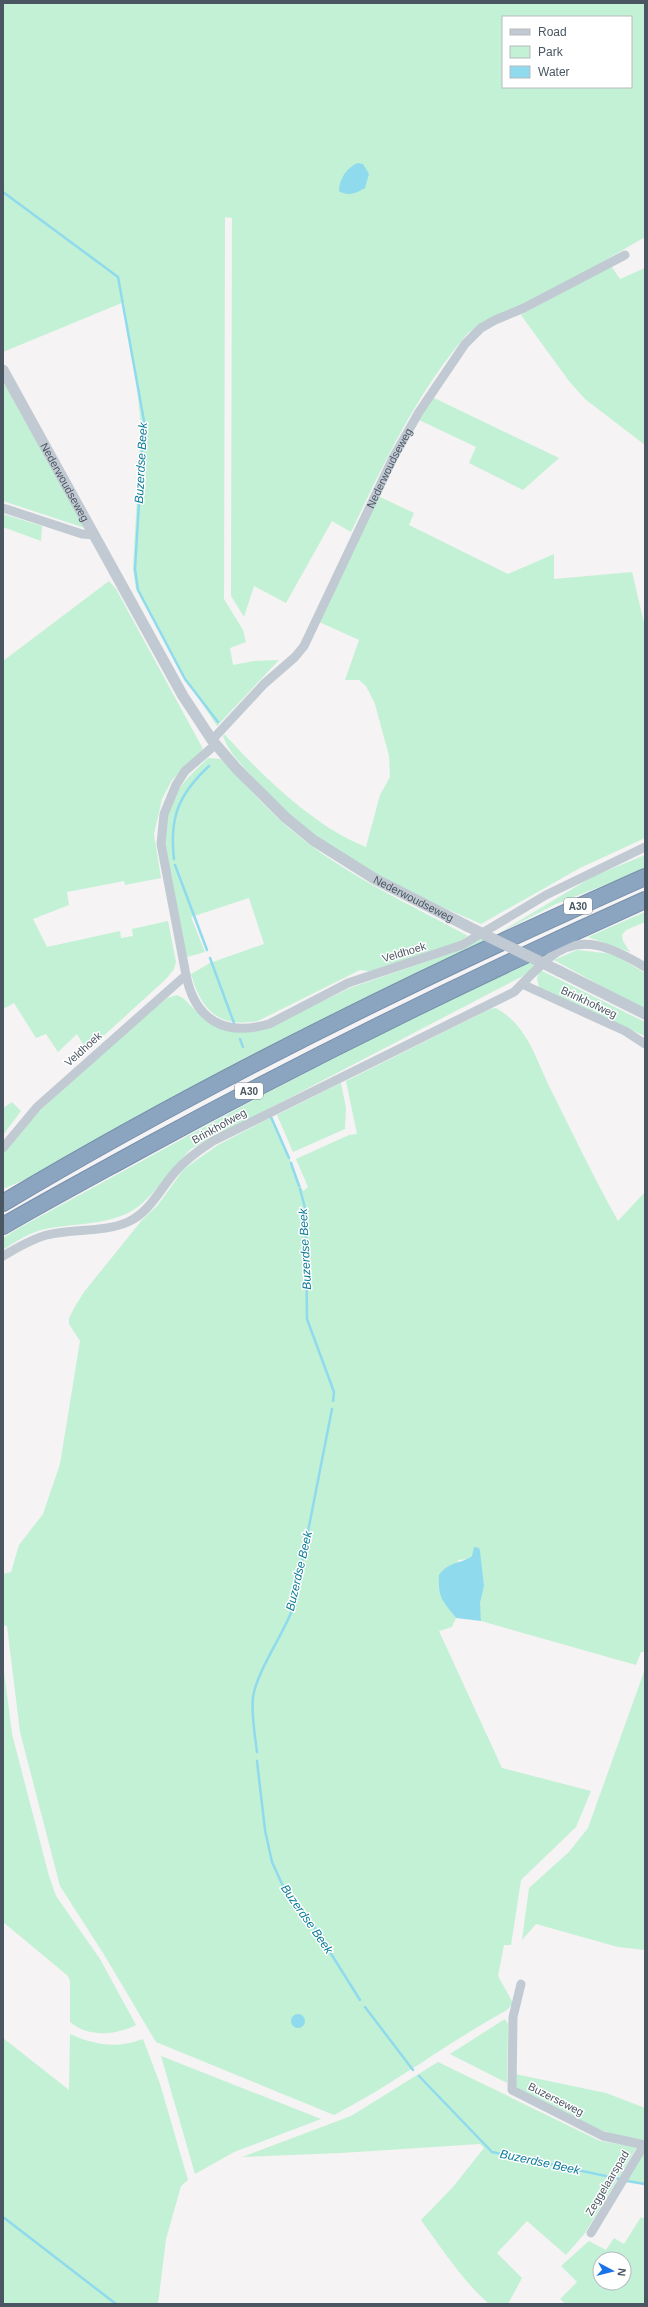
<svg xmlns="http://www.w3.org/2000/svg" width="648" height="2307" font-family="Helvetica,sans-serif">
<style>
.green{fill:#c3f1d5;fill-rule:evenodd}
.water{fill:#90daee}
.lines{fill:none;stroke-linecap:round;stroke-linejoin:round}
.stream{stroke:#90daee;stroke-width:2.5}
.motorway-casing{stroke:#7690ad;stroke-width:18}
.minor{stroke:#c1cad2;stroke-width:9}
.tertiary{stroke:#c1cad2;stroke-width:11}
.motorway{stroke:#8ba5c1;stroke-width:16}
.tertiary-bridge{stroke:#c1cad2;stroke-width:11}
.labels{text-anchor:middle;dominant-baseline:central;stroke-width:3;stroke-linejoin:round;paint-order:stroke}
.shield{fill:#fff;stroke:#808990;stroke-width:1}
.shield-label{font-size:10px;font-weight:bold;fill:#4a5661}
.street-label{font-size:11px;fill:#4a5661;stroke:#fff}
.water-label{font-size:12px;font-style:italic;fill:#0c7c9b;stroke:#fff}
</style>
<rect width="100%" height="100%" fill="#f5f3f3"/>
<g class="green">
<path d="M 3,3 L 645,3 L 645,237 L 563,285 L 479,326 L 468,333 C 417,392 384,463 351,532 L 332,521 L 286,603 L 254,586 L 244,617 L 231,596 L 232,218 L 225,217 L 224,599 L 243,630 L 246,642 L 230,648 L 233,665 L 253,661 L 279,660 L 217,726 L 184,676 L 136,589 L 133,569 L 141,426 L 136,379 L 124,302 L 3,352 ZM 503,17 L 631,17 L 631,87 L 503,87 Z"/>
<path d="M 611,266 L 620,279 L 645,268 L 645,445 L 585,399 L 569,381 L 521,315 Z"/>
<path d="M 3,381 L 85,528 L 3,501 Z"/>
<path d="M 432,397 L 559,458 L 523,490 L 469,463 L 476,447 L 417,419 Z"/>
<path d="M 378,496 L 414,513 L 409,525 L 508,574 L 554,554 L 554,579 L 632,572 L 645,627 L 645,838 L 580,868 L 481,924 C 446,908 407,894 373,875 C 328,850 284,814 251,775 C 240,763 228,751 223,736 L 224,734 C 263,776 313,826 366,847 L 380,795 L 390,777 L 389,756 L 375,704 L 366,686 L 359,680 L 345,680 L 359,640 L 317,621 Z"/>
<path d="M 3,514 L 42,526 L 41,541 L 3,527 Z"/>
<path d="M 109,581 L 116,589 L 203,749 L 172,780 L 162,799 L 154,834 L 161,878 L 125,885 L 124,881 L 67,892 L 69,905 L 33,919 L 47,947 L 120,931 L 121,938 L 133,936 L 132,929 L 168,921 L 176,962 L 174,969 L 166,979 L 87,1051 L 77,1034 L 58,1052 L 46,1034 L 36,1038 L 14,1003 L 3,1009 L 3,661 Z"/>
<path d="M 208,758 L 221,759 C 247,786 271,815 301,838 C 352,878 411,905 468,936 L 452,946 L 374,972 L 360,970 L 258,1021 C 218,1028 201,1010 191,974 L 210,963 L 264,944 L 249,898 L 191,917 L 205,952 L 187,957 C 176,910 151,842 174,797 C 182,782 196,770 208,758 Z"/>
<path d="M 645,855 L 645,869 L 556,904 L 499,933 L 594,876 Z"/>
<path d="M 645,912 L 645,922 L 626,930 L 622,935 L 623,941 L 630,952 L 588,937 Z"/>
<path d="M 488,933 L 494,936 L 341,1011 L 35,1175 L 3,1189 L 3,1152 L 24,1125 L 114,1043 L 167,998 L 177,995 L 183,998 L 203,1018 L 219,1027 L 269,1027 L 350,988 L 454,952 Z"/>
<path d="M 577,950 L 613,954 L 645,973 L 645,1010 L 554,960 Z"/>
<path d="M 540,958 L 543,959 L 523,976 L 191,1149 C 173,1166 150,1202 130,1212 C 103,1226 70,1223 41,1230 C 27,1234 15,1242 3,1250 L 3,1238 L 19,1228 L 263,1095 L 455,996 Z"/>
<path d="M 540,970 L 645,1022 L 645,1036 L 546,992 L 539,988 L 537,978 Z"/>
<path d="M 496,1008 C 528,1026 536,1060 551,1090 C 573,1134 594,1178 618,1221 L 645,1192 L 645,1652 L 641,1652 L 636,1665 L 481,1621 C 481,1616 479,1608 480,1602 C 484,1585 486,1570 472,1556 L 468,1559 L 458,1560 L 451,1612 L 456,1618 L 452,1627 L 439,1631 L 502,1768 L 591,1791 L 576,1827 L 521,1880 L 511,1945 L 504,1945 L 498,1976 L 513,2003 L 507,2010 C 447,2043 394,2084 334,2115 L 156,2042 L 103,1953 L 60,1886 L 20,1732 L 7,1626 L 3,1625 L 3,1574 L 11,1572 L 19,1545 L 43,1514 L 60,1464 L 80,1341 L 69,1324 L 69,1318 L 74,1308 L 84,1292 L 142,1220 L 157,1206 L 184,1169 L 218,1145 L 272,1117 L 303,1191 L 308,1187 L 296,1159 L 349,1135 L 357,1134 L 346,1081 L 490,1009 Z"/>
<path d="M 341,1083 L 346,1108 L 345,1129 L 293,1152 L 277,1115 Z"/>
<path d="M 12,1102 L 21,1111 L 3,1135 L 3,1108 Z"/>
<path d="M 3,1663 L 12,1734 L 49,1876 L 56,1896 L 100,1959 L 136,2025 C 116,2035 89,2038 70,2022 L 70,1981 L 68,1976 L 3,1922 Z"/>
<path d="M 645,1669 L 645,1950 L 618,1947 L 536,1924 L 522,1940 L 529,1888 L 569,1852 L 588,1828 Z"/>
<path d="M 505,2019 L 508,2024 L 507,2083 L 450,2054 Z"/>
<path d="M 70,2034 C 94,2045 117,2049 143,2039 L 160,2084 L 188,2180 L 181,2186 L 166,2239 L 158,2304 L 3,2304 L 3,2038 L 69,2090 Z"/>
<path d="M 161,2056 L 321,2119 L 234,2152 L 195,2174 Z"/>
<path d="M 438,2062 L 600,2141 L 637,2147 L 585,2233 L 566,2255 L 527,2221 L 497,2253 L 522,2278 L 508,2304 L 489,2304 C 462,2280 442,2249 421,2220 L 453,2187 L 484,2148 L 480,2144 L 341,2153 L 242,2157 L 351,2116 Z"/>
<path d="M 515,2074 L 606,2093 L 645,2108 L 645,2140 C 598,2137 556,2108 514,2087 Z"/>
<path d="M 645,2149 L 645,2185 L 625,2181 Z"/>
<path d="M 641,2217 L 645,2219 L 645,2304 L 566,2304 L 560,2299 L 577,2282 L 561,2266 L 589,2241 L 606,2250 L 614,2238 L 624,2244 ZM 600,2259 L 624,2259 L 624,2283 L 600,2283 Z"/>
</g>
<g class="water">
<path d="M 358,163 L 363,164 L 369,174 L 365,188 C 357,193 348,197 339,191 C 339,179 347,167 358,163 Z"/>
<path d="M 474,1547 L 479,1548 L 480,1551 L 484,1586 L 480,1603 L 481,1621 L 456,1618 C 442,1600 438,1598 439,1575 C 449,1561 461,1564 472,1556 Z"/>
<circle cx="298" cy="2021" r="7"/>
</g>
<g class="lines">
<g class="stream">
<path d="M 3,192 L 118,277 L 144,421 L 135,569 L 138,590 L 185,679 L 218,722"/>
<path d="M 174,859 C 169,817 179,794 209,766"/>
<path d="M 175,865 L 207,950"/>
<path d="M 210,958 L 234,1023"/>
<path d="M 240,1039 L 243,1047"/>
<path d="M 271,1117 L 289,1158"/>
<path d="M 291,1163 L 299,1186"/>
<path d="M 300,1189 L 305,1208 L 306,1229 L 307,1319 L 334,1392 L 333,1401"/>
<path d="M 257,1752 C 255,1735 251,1714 253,1697 C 257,1671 283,1635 293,1608 L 332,1409"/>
<path d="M 257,1761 L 265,1830 L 272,1862 L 282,1884 L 313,1925 L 360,2000"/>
<path d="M 365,2007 L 413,2070"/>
<path d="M 419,2076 L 492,2152 L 620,2179"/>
<path d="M 627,2181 L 645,2184"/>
<path d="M 3,2217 L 116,2304"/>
</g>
<defs>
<g id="motorway">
<path d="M 3,1203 C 209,1080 426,974 645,877"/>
<path d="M 3,1226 C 51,1198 100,1172 149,1145 C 311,1057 476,976 645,900"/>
</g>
</defs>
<use href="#motorway" class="motorway-casing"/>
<g class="minor">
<path d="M 3,508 L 82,534 L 95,535"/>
<path id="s1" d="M 212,740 L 264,684 L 295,657 L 304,646 L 393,458 L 419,412 L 465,344 L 481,328 L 495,320 L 524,308 L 625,255"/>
<path d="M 186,975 C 195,1020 224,1037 269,1024 L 348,983 L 462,945 L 546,895 L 645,847"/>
<path d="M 522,984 L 625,1031 L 645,1044"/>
<path d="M 3,1148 L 37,1107 L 186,975 L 161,844 L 164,814 L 176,785 L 185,771 L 215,745"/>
<path d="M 3,1256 C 17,1248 31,1239 47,1235 C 73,1228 103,1233 128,1222 C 150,1212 160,1189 175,1172 C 186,1159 199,1150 213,1141 L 514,992 C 525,981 537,968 549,958 C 581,931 615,949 645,967"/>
<path d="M 521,1984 L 513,2017 L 512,2090 L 603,2136 L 645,2145"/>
<path d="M 591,2233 L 644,2145"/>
</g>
<g class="tertiary">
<path id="s2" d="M 3,370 L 183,696 L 212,740 L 236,768 L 285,817 L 313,840 L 375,879 L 467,926"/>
<path d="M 559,971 L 645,1014"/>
</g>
<use href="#motorway" class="motorway"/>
<path class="tertiary-bridge" d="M 467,926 L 559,971"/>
</g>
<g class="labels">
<g class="shield">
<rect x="564" y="898" width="28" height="16" rx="3"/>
<rect x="235" y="1083" width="28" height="16" rx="3"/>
</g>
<g class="shield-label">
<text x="578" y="906">A30</text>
<text x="249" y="1091">A30</text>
</g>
<g class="street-label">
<text stroke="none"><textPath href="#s1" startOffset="329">Nederwoudseweg</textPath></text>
<text stroke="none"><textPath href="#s2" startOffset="128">Nederwoudseweg</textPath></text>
<text stroke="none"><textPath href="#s2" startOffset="684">Nederwoudseweg</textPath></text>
<text transform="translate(404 952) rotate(-17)">Veldhoek</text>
<text transform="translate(589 1002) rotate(25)">Brinkhofweg</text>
<text transform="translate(83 1049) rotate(-42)">Veldhoek</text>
<text transform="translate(219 1126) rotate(-29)">Brinkhofweg</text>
<text transform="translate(556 2099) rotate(27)">Buzerseweg</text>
<text transform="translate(607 2183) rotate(-59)">Zeggelaarspad</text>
</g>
<g class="water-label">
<text transform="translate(141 463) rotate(-87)">Buzerdse Beek</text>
<text transform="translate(305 1249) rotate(-93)">Buzerdse Beek</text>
<text transform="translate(299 1571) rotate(-77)">Buzerdse Beek</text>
<text transform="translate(307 1919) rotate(55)">Buzerdse Beek</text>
<text transform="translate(540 2162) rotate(12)">Buzerdse Beek</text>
</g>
</g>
<rect width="648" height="2307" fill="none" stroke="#4a5661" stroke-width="8"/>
<rect x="502" y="16" width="130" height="72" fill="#ffffff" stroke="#b7bbc0"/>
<rect x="510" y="29" width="20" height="6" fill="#c1cad2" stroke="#b7bbc0"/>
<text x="538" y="36" font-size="12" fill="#4a5661">Road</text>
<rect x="510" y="46" width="20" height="12" fill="#c3f1d5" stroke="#b7bbc0"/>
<text x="538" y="56" font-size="12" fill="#4a5661">Park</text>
<rect x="510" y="66" width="20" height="12" fill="#90daee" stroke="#b7bbc0"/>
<text x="538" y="76" font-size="12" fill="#4a5661">Water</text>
<g transform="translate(612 2271) rotate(97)"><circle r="19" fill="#ffffff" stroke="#b7bbc0"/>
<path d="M0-3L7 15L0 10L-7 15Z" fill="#1a73e8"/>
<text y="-6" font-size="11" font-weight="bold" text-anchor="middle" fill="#4a5661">N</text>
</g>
</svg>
